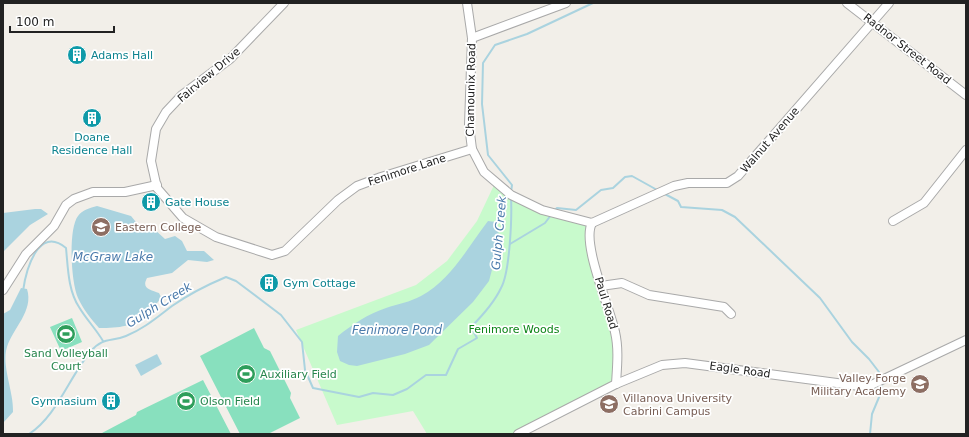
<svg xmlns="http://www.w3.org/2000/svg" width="969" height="437" font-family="'DejaVu Sans',sans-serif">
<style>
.park{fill:#c8facc}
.pitch{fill:#88e0be}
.water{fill:#aad3df}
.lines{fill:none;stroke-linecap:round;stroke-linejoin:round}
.stream{stroke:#aad3df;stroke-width:2}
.minor-casing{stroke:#a9a9a9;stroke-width:10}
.minor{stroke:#fff;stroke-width:8}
.labels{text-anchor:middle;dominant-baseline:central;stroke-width:3.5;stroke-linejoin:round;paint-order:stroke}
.street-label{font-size:11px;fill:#222;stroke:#fff}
.culture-label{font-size:11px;fill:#0d838f;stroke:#fff;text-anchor:start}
.education-label{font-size:11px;fill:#785e54;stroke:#fff;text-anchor:start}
.park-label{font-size:11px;fill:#0c8416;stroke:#fff}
.leisure-label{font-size:11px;fill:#27864d;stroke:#fff;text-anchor:start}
.water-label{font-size:12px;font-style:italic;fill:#4a7aab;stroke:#fff}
</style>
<rect width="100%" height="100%" fill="#f2efe9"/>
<path class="park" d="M 495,183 L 542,210 L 592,223 L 593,259 L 616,334 L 616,384 L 520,434 L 427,434 L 413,411 L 337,425 L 296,330 L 416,285 L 447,261 L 477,221 Z"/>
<g class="pitch">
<path d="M 72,318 L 82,342 L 61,351 L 50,327 Z"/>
<path d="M 254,328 L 264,348 L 270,351 L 291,393 L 290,398 L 300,418 L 268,434 L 240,434 L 200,356 Z"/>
<path d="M 203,380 L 231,434 L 102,433 L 136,415 L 137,412 Z"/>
</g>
<g class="water">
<path d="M 97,206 L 131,216 L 140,227 L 143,224 L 154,229 L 165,239 L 175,236 L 182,241 L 187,251 L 204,251 L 214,260 L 207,262 L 188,260 L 172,273 L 147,278 C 141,289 151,290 159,293 L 161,297 C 158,303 153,307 149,312 C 133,327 120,328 99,328 C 91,319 83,309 78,298 C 71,283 68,229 78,216 C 82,210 90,208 97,206 Z"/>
<path d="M 35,209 L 41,209 L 48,214 L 30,225 L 3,252 L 3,213 Z"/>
<path d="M 488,221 L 496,222 L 499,235 L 497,251 L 489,281 L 473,302 L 429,345 L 405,354 L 357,366 L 349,365 L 340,361 L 337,352 L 338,336 C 353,324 368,314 386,308 C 398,304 410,302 421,296 C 452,279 467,248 488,221 Z"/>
<path d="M 21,288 L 27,289 C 34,311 13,328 7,347 C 1,365 14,392 13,412 L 3,423 L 3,314 L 10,310 Z"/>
<path d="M 157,354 L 162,364 L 141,376 L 135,365 Z"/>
</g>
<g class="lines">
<g class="stream">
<path d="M 511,192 L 512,185 L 488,155 L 482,104 L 483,63 L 495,45 L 527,34 L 593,3"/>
<path d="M 663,193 L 678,201 L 681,207 L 722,210 L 735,217 L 820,298 L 852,342 L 869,359 L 879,372 L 880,379"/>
<path d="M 554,211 L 557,208 L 576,210 L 601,190 L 613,188 L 625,177 L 632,176 L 659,191"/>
<path d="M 510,244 L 545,223 L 551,215"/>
<path d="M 23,291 C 26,270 38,225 66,248 C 68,268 68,290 79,307 C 86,319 96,329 103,341"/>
<path d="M 29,434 C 57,416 69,377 91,351 C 103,337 111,342 126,336 C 145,328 156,318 172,306 C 189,294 207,285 226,277 L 236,281 L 281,315 L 302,342 L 305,370 L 313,388 L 359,397 L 373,393 L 393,395 L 407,389 L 426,375 L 446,375 L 458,349 L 477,338 L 471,327 C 482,316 494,303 501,288 C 510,272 512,217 511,197"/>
<path d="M 870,434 L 872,414 L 882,390 L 881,383"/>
</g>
<defs>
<g id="minor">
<path d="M 284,3 L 230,59 L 182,95 L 166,112 L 156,129 L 151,161 L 157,188 L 183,218 L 216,237 L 272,255 L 285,251 L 338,200 L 357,186 L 381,177 L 472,149"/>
<path d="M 467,3 L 472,38 L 469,125 L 472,149 L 484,172 L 511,195 L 542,210 L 592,223"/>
<path d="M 847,3 L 966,95"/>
<path d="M 472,38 L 566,3"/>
<path d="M 893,221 L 924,203 L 966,150"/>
<path d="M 592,223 L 674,186 L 688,183 L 727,183 L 738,176 L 889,3"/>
<path d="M 592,223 C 581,243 610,308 615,332 C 619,349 617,367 616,384"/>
<path d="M 601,286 L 622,283 L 649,295 L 724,307 L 731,314"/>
<path d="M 3,290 L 26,254 L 54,226 L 66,205 L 74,199 L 93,192 L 125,192 L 157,185"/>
<path d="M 518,434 L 616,384 L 662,365 L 685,363 L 867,387 L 966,340"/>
</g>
</defs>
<use href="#minor" class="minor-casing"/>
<use href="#minor" class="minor"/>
</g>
<defs>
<symbol id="building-disc" viewBox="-11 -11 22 22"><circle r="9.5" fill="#0f9aa8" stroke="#fff"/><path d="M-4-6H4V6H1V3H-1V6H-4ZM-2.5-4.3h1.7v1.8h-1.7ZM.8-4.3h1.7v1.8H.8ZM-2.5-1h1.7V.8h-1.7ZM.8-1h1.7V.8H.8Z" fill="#fff"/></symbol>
<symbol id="school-disc" viewBox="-11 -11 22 22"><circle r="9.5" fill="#8d6e63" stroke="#fff"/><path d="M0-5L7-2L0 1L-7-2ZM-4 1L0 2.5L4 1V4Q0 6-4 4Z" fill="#fff"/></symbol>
<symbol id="stadium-disc" viewBox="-11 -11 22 22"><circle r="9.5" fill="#2e9e5b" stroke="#fff"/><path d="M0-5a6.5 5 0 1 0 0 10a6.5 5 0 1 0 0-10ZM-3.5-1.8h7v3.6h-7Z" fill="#fff"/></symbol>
<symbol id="university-disc" viewBox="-11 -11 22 22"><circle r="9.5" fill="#8d6e63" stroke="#fff"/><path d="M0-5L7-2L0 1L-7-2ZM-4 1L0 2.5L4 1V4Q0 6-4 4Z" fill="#fff"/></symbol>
</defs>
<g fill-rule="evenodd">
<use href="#building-disc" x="66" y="44" width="22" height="22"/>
<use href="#building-disc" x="81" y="107" width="22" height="22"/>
<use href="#building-disc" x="140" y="191" width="22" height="22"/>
<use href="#school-disc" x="90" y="216" width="22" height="22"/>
<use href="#building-disc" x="258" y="272" width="22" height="22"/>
<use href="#stadium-disc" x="55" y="323" width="22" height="22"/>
<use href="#stadium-disc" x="235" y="363" width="22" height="22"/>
<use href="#university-disc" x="909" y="373" width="22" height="22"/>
<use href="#building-disc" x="100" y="390" width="22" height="22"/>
<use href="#stadium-disc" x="175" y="390" width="22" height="22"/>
<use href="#university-disc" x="598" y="393" width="22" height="22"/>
</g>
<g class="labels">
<g class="street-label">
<text transform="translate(907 49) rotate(38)">Radnor Street Road</text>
<text transform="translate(209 75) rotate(-40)">Fairview Drive</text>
<text transform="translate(471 90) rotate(-89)">Chamounix Road</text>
<text transform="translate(770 140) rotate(-49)">Walnut Avenue</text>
<text transform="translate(407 170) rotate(-18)">Fenimore Lane</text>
<text transform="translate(606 303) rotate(73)">Paul Road</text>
<text transform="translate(740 370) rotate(8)">Eagle Road</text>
</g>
<g class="culture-label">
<text x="91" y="55">Adams Hall</text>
<text x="92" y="137" text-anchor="middle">Doane<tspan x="92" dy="13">Residence Hall</tspan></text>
<text x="165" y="202">Gate House</text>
<text x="283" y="283">Gym Cottage</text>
<text x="97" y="401" text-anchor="end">Gymnasium</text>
</g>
<g class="education-label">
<text x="115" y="227">Eastern College</text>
<text x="906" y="378" text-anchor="end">Valley Forge<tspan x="906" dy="13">Military Academy</tspan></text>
<text x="623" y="398">Villanova University<tspan x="623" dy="13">Cabrini Campus</tspan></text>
</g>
<g class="park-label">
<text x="514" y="329">Fenimore Woods</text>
</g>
<g class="leisure-label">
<text x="66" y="353" text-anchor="middle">Sand Volleyball<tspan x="66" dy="13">Court</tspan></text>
<text x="260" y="374">Auxiliary Field</text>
<text x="200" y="401">Olson Field</text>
</g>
<g class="water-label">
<text transform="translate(499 233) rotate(-85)">Gulph Creek</text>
<text x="113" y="257">McGraw Lake</text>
<text transform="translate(159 305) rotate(-32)">Gulph Creek</text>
<text x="397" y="330">Fenimore Pond</text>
</g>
</g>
<rect width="969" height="437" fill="none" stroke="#222222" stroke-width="8"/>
<path d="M10 26v6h104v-6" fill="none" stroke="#222222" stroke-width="2"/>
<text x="16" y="26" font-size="12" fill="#222222" stroke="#ffffff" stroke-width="3" paint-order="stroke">100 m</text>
</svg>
